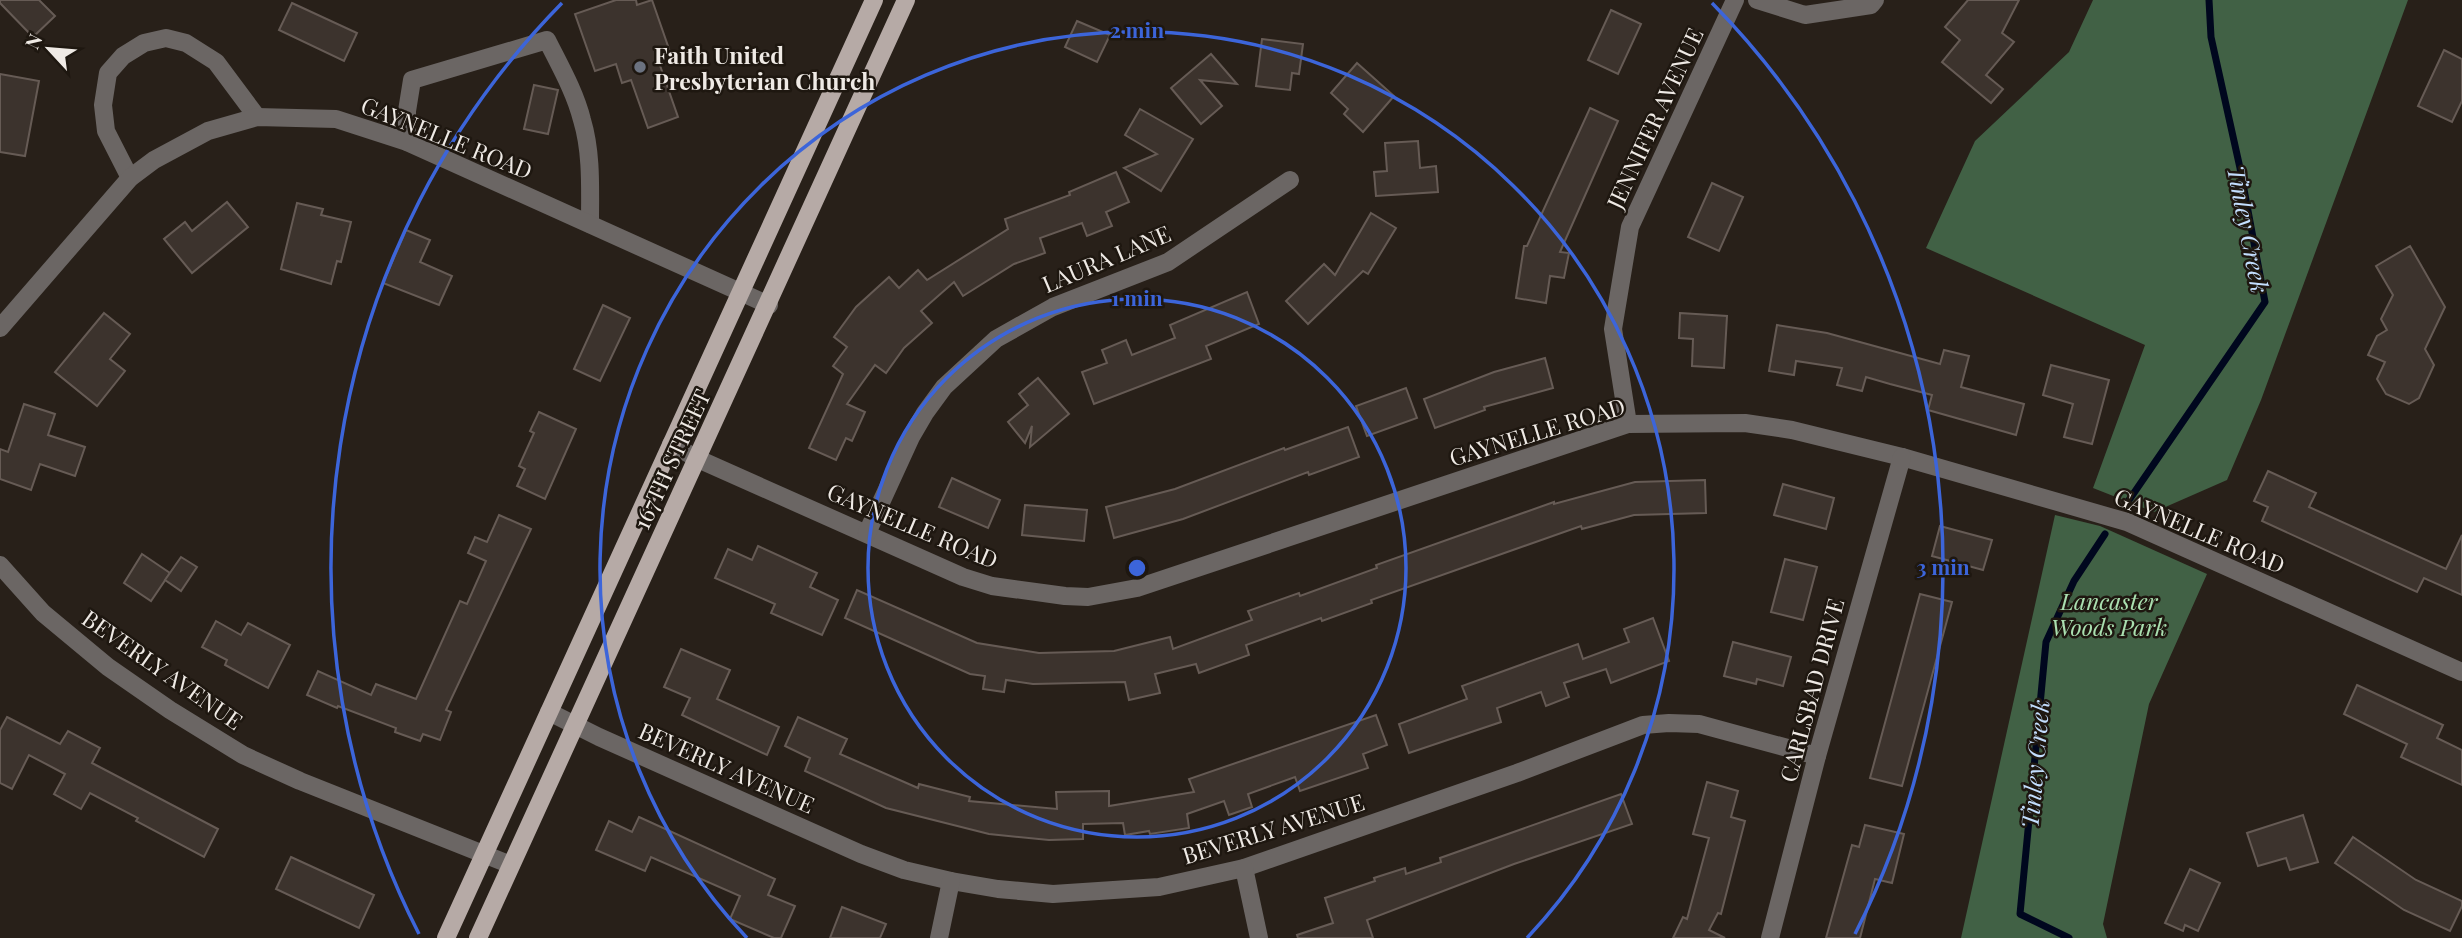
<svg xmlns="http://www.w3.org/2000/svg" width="2462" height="938" font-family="'Playfair Display',serif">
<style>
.forest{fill:#416145}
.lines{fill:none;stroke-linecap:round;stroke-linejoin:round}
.stream{stroke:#00071e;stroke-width:7}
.building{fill:#3c332d;stroke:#665b55;stroke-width:2}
.minor{stroke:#6b6664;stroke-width:18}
.major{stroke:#b6aaa6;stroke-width:18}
.ring{fill:none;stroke:#3c65da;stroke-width:3.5}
.worship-dot{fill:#6b7280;stroke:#1e1710;stroke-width:2.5}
.labels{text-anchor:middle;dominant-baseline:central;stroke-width:5;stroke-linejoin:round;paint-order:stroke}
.poi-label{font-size:23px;font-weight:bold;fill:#efeae5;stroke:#1e1710;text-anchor:start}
.street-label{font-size:23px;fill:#efeae5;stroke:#1e1710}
.park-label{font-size:23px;font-style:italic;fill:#aae0b0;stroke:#1e1710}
.water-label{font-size:24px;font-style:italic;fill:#c3defe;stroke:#1e1710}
.centre{fill:#3c65da;stroke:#1e1710;stroke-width:3.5}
.ring-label{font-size:21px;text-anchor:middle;font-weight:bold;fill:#3c65da;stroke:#1e1710;stroke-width:5;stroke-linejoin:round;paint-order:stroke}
</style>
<rect width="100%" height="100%" fill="#282019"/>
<g class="forest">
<path d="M 2093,0 L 2408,0 L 2261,400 L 2227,480 L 2154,512 L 2093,488 L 2145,345 L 1926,248 L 1975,141 L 2069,52 Z"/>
<path d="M 2055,515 L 2100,526 L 2207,574 L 2149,704 L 2103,924 L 2107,938 L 1961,938 Z"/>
</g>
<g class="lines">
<g class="stream">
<path d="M 2127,503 L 2265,302 L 2240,168 L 2211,37 L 2209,0"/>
<path d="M 2069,938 L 2020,914 L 2046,642 L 2074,581 L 2105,534"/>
</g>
</g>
<g class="building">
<path d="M 0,0 L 39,0 L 55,16 L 33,37 L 0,3 Z"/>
<path d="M 616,0 L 636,0 L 637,5 L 652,0 L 669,49 L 656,54 L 678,117 L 648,128 L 631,80 L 622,83 L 616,64 L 595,71 L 575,14 Z"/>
<path d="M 1968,0 L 2019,0 L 2002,33 L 2014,42 L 1986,75 L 2003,89 L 1991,103 L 1942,62 L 1960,40 L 1945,27 Z"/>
<path d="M 292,3 L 357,33 L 344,61 L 279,30 Z"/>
<path d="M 1611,10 L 1641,24 L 1618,74 L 1588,60 Z"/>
<path d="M 1077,21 L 1110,35 L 1097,62 L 1065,47 Z"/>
<path d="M 1262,39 L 1303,44 L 1299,74 L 1292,73 L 1290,90 L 1256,86 Z"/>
<path d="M 2444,50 L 2462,59 L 2462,101 L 2452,122 L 2418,106 Z"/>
<path d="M 1211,54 L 1237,84 L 1200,80 L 1222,106 L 1201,124 L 1171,88 Z"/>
<path d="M 1357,63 L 1394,96 L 1363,132 L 1344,114 L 1348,109 L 1331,93 Z"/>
<path d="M 0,74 L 39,81 L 25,156 L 0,152 Z"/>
<path d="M 534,85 L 558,90 L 548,134 L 524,129 Z"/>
<path d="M 1590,108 L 1618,121 L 1560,252 L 1569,253 L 1564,278 L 1550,276 L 1546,303 L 1516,298 L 1524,246 L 1527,246 Z"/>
<path d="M 1140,109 L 1193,139 L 1161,191 L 1124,168 L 1157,154 L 1125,135 Z"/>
<path d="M 1418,141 L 1420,168 L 1436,166 L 1438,192 L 1376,196 L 1374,172 L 1387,171 L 1385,143 Z"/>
<path d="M 1116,172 L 1129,202 L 1106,212 L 1112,226 L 1087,236 L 1082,223 L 1040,238 L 1045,253 L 1014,264 L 963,296 L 954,282 L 921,311 L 932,323 L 904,348 L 886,373 L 875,365 L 847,404 L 865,412 L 852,441 L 846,438 L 836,460 L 809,448 L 843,374 L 833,366 L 847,347 L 834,337 L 856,307 L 889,277 L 899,288 L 918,270 L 927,280 L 1008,229 L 1005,219 L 1070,195 L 1069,192 Z"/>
<path d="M 1712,183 L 1743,197 L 1719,251 L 1688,237 Z"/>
<path d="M 227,202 L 248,227 L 192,273 L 164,239 L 185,222 L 192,231 Z"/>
<path d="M 297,203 L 323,209 L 321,215 L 351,222 L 341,262 L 337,261 L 331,284 L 281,269 Z"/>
<path d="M 1371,213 L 1396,228 L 1368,274 L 1363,271 L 1308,324 L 1286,301 L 1324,264 L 1335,275 Z"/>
<path d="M 406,230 L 430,240 L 420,262 L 452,276 L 439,305 L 383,283 Z"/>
<path d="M 2410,246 L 2445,307 L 2425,349 L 2434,365 L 2419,398 L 2409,404 L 2386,394 L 2377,379 L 2385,362 L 2368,355 L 2377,336 L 2387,330 L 2381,319 L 2393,295 L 2376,266 Z"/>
<path d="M 1247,292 L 1259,324 L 1206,346 L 1211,359 L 1094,404 L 1082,372 L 1107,363 L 1102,350 L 1126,340 L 1132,355 L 1175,338 L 1170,325 Z"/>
<path d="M 603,305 L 630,318 L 600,381 L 574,369 Z"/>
<path d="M 104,313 L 130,334 L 110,359 L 125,371 L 97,406 L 55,372 Z"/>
<path d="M 1680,313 L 1727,316 L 1724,368 L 1692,366 L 1693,339 L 1679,338 Z"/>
<path d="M 1777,325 L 1827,333 L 1940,364 L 1944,350 L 1969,356 L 1961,387 L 2024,404 L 2016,435 L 1928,410 L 1932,395 L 1890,384 L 1866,377 L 1862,391 L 1837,385 L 1842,368 L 1796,361 L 1794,375 L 1769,371 Z"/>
<path d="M 1545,358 L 1553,388 L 1484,407 L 1485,410 L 1435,428 L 1424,399 L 1494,372 Z"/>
<path d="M 2051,365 L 2109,380 L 2092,444 L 2064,437 L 2073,404 L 2043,395 Z"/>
<path d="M 1038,378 L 1069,414 L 1030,447 L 1032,426 L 1025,443 L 1008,422 L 1028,405 L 1019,394 Z"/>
<path d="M 1406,388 L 1417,418 L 1367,436 L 1356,406 Z"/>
<path d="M 24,404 L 55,414 L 48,435 L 85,447 L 75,476 L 40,464 L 31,490 L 0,479 L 0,449 L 8,452 Z"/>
<path d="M 539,412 L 576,429 L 545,499 L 517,486 L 525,469 L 519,466 L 534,433 L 530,431 Z"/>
<path d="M 1348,427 L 1359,457 L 1309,475 L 1308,472 L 1183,519 L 1114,538 L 1106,507 L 1175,489 L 1284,448 L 1285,450 Z"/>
<path d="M 2268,471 L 2316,493 L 2309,507 L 2446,569 L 2462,535 L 2462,595 L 2424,578 L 2417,592 L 2262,521 L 2268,507 L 2254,501 Z"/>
<path d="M 952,478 L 1000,500 L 988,528 L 939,507 Z"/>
<path d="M 1705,480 L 1706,513 L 1634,515 L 1582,529 L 1581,526 L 1371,600 L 1372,603 L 1322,621 L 1321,618 L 1246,645 L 1249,655 L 1199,673 L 1196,664 L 1155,674 L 1160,693 L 1129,700 L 1125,682 L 1033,684 L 1006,680 L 1004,692 L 983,689 L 985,676 L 970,674 L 845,618 L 857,590 L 977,643 L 1039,653 L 1114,651 L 1170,637 L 1173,649 L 1252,620 L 1248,611 L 1299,593 L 1300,596 L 1377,568 L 1376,565 L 1554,502 L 1554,504 L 1635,482 Z"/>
<path d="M 1783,484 L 1834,498 L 1826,529 L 1774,515 Z"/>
<path d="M 1025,505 L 1087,510 L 1084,541 L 1022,535 Z"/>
<path d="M 499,515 L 531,529 L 446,710 L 451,712 L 440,740 L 423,734 L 420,741 L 395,732 L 396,728 L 338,706 L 337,708 L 307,695 L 318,671 L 371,695 L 376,684 L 416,699 L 460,601 L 467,604 L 486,561 L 468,553 L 475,537 L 487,542 Z"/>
<path d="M 1940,526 L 1992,540 L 1983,570 L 1932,556 Z"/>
<path d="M 758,546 L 817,573 L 810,587 L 838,600 L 822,635 L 771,613 L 775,604 L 715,578 L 728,549 L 752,560 Z"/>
<path d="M 142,554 L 170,573 L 151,601 L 124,583 Z"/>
<path d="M 181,557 L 197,567 L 181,591 L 165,580 Z"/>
<path d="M 1785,559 L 1817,567 L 1803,620 L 1771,612 Z"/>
<path d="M 1920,594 L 1952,602 L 1902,786 L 1870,778 Z"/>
<path d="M 1653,618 L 1669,661 L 1611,683 L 1606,669 L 1564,683 L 1569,697 L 1546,706 L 1541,692 L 1497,708 L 1501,722 L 1409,753 L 1399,724 L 1467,699 L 1462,686 L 1578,644 L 1583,659 L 1629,642 L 1624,629 Z"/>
<path d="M 216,621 L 241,635 L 248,623 L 290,645 L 268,688 L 225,665 L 227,660 L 202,647 Z"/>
<path d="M 1733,642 L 1791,657 L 1783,686 L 1757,679 L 1756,684 L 1724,676 Z"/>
<path d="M 681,649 L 730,670 L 717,699 L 779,727 L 767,755 L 682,715 L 690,698 L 664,687 Z"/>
<path d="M 2357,685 L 2443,725 L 2437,738 L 2462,750 L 2462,785 L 2401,757 L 2407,744 L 2344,714 Z"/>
<path d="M 1376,715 L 1387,745 L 1363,754 L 1368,768 L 1300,791 L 1295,777 L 1248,794 L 1252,807 L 1229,815 L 1224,801 L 1187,814 L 1189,828 L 1150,834 L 1149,831 L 1125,835 L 1123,823 L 1083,824 L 1083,839 L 1049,840 L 989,834 L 886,808 L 805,771 L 810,758 L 785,746 L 798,717 L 847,739 L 840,754 L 918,788 L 919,784 L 970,797 L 969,801 L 1057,809 L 1056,792 L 1109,791 L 1109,806 L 1194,792 L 1189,779 Z"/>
<path d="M 7,717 L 60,744 L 68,731 L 100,748 L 92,763 L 218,829 L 204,857 L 136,821 L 138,818 L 90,793 L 81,809 L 54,794 L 65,774 L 29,755 L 12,789 L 0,783 L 0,730 Z"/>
<path d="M 1707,782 L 1738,791 L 1731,817 L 1745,821 L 1721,914 L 1718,913 L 1709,930 L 1725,938 L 1673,938 L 1683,917 L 1687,919 L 1709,838 L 1693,834 Z"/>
<path d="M 1621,794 L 1632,824 L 1514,864 L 1367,920 L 1373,938 L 1298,938 L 1297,935 L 1333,923 L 1325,898 L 1375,881 L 1374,878 L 1405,868 L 1406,874 L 1441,862 L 1440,858 Z"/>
<path d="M 2303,815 L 2318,862 L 2290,870 L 2286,858 L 2258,866 L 2247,833 Z"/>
<path d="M 639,817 L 775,879 L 768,895 L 795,906 L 781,938 L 774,938 L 730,919 L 740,896 L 651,857 L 645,871 L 596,850 L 609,821 L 632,832 Z"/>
<path d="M 1865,825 L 1904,834 L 1892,883 L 1875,879 L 1860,938 L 1826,938 L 1852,845 L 1859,847 Z"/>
<path d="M 2353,837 L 2416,880 L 2462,901 L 2462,906 L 2450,931 L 2404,910 L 2335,863 Z"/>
<path d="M 291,857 L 374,895 L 359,928 L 276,889 Z"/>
<path d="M 2190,869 L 2220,883 L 2198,931 L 2185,925 L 2183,931 L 2165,923 Z"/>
<path d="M 842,907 L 886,924 L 880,938 L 830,938 Z"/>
</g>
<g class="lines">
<g class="minor">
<path d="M 1757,0 L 1805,15 L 1871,5 L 1875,0"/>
<path d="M 407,142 L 407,111 L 412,80 L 547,40 C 560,66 575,92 582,120 C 592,153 590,190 590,224"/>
<path d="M 130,178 L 106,131 L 103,105 L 108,73 L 123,56 L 144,43 L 166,38 L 186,43 L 216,62 L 257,117"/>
<path d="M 0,328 L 130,178 L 154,160 L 208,131 L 257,117 L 336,119 L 407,142 L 769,305"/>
<path d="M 1628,424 L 1613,329 L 1630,227 L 1735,0"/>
<path d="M 671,444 L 698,459 L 963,577 L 992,586 L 1065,596 L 1088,597 L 1137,588 L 1628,424 L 1745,423 L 1792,430 L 1902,457 L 2127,522 L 2462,672"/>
<path d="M 867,533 L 911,437 L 925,413 L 944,387 L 996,339 L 1053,307 L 1168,262 L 1290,180"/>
<path d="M 0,565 L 43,613 L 108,667 L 170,710 L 243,755 L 300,781 L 511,865"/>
<path d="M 549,712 L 599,737 L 861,854 L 904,870 L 951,881 L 998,889 L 1053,894 L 1159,887 L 1244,868 L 1517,773 L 1643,725 L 1669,723 L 1699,724 L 1817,756"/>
<path d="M 1244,868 L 1259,938"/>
<path d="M 939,938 L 951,881"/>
<path d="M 1770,938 L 1817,756 L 1902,457"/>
</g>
<g class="major">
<path d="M 446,938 L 874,0"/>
<path d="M 478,938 L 906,0"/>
</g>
</g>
<g class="ring">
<circle cx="1137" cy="568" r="269"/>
<path d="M747 938A537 537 0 1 1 1527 938"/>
<path d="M419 934A806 806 0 0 1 562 3M1712 3A806 806 0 0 1 1855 934"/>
</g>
<circle class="worship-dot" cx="640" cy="67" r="7"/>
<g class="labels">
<g class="poi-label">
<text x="654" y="54">Faith United<tspan x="654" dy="26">Presbyterian Church</tspan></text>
</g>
<g class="street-label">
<text transform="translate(1654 118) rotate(-65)">JENNIFER AVENUE</text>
<text transform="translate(447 137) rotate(22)">GAYNELLE ROAD</text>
<text transform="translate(1106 258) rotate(-23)">LAURA LANE</text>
<text transform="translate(1537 431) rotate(-17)">GAYNELLE ROAD</text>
<text transform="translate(671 459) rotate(-65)">167TH STREET</text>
<text transform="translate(913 525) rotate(23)">GAYNELLE ROAD</text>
<text transform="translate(2200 530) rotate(23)">GAYNELLE ROAD</text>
<text transform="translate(163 669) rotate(35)">BEVERLY AVENUE</text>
<text transform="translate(1811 690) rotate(-75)">CARLSBAD DRIVE</text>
<text transform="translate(727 767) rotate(24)">BEVERLY AVENUE</text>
<text transform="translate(1273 828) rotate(-17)">BEVERLY AVENUE</text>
</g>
<g class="park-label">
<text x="2109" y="600">Lancaster<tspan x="2109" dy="26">Woods Park</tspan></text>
</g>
<g class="water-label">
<text transform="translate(2249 229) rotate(79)">Tinley Creek</text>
<text transform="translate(2034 764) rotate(-85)">Tinley Creek</text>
</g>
</g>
<circle cx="1137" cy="568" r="10" class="centre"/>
<g class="ring-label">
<text x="1137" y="38">2 min</text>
<text x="1137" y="306">1 min</text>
<text x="1943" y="575">3 min</text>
</g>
<g transform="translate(49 49) rotate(296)" stroke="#1e1710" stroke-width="5" paint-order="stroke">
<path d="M0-5L12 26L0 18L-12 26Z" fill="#efeae5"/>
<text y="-10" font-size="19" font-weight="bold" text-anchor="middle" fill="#efeae5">N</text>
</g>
</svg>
